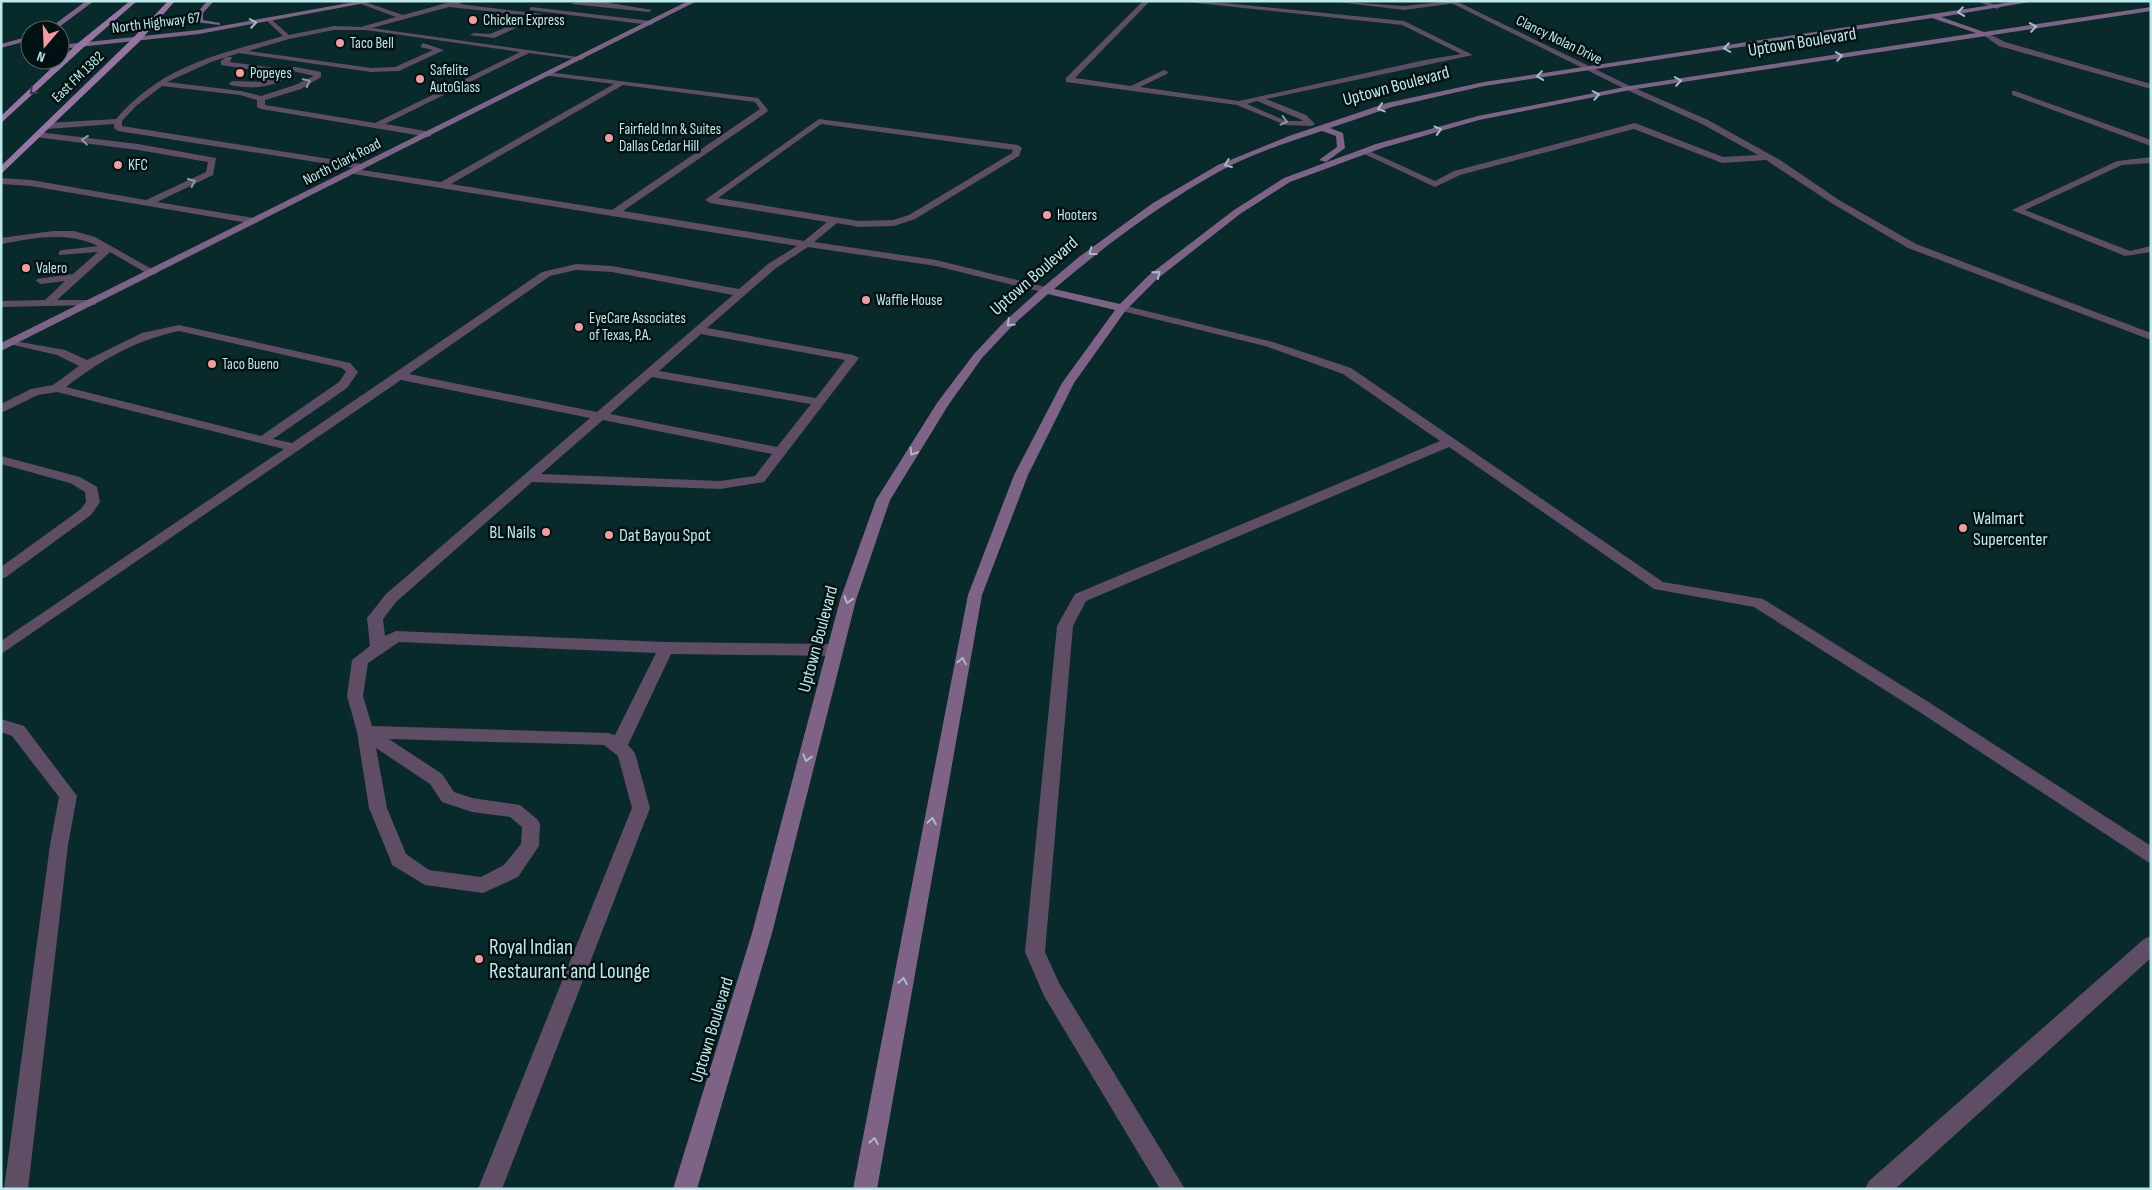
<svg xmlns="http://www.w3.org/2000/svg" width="2152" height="1190" font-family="'Sofia Sans Condensed',sans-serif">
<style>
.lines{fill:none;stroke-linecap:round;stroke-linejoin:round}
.lane{fill:#5e4d64;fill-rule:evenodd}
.street{fill:#5e4d64;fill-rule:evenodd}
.secondary{fill:#7e6387;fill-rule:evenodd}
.primary{fill:#9774a2;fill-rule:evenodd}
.oneway{stroke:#a6bac7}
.oneway2{stroke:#8d9ba7}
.oneway3{stroke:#3c394c}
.poi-dot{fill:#f59b9d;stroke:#001112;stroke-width:2}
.labels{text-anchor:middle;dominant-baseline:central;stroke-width:5;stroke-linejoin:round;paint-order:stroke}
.far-poi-label{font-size:15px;fill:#bce9ea;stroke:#001112;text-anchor:start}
.far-street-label{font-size:15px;fill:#bce9ea;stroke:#001112}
.street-label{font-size:18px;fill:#bce9ea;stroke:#001112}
.poi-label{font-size:18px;fill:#bce9ea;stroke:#001112;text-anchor:start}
.near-poi-label{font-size:21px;fill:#bce9ea;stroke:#001112;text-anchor:start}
</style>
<rect width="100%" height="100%" fill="#092a2b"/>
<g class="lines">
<g class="lane">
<path d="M 362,1 L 403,15 L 454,1 L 465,1 L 459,4 L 542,14 L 542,16 L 494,38 L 470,35 L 474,33 L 490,34 L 532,16 L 449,7 L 372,28 L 585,58 L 581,60 L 529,53 L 385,124 L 431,132 L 431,136 L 428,137 L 261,109 L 257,107 L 257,100 L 240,95 L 162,86 L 136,106 L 122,121 L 122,126 L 362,164 L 366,167 L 362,170 L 441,182 L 614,84 L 550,76 L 547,76 L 547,72 L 758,98 L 768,110 L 767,112 L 623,211 L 804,241 L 827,222 L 710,203 L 705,200 L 819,119 L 1018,145 L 1022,148 L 1019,156 L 915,219 L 894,226 L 859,227 L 837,223 L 814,242 L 936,260 L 1050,288 L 1051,290 L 1046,293 L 936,266 L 808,247 L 776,268 L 707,328 L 853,355 L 859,358 L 764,482 L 720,489 L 532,482 L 396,602 L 383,619 L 385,636 L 396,631 L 666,642 L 835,644 L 841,646 L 843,650 L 841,654 L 835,656 L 671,654 L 628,745 L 635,753 L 650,808 L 502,1189 L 478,1189 L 632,808 L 618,756 L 604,745 L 389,739 L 442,774 L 454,792 L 472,798 L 520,805 L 537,819 L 540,824 L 539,846 L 518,877 L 483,893 L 425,885 L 392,865 L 390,859 L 369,808 L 357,732 L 347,696 L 352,660 L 370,646 L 367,618 L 386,594 L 590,418 L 401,380 L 1,654 L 1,641 L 284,449 L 57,392 L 38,395 L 1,413 L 1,404 L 31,389 L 53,385 L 79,366 L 57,355 L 9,344 L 9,340 L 65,350 L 87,360 L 142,333 L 179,325 L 350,363 L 358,372 L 347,388 L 273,439 L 292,443 L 542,272 L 576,264 L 612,266 L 739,289 L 768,264 L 797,246 L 354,174 L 350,171 L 354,168 L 118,131 L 114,128 L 114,124 L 47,129 L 43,126 L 47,123 L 116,119 C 163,65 217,55 283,36 L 268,22 L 268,20 L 272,20 L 289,35 L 334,26 L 361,27 L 396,17 L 361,4 ZM 334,30 L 366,30 L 520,52 L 375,123 L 265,105 L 265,100 L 301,89 L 321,77 L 321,72 L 296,67 L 293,67 L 293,71 L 314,76 L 295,85 L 261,96 L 241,91 L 167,82 L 211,62 L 239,53 L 371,72 L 399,71 L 444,50 L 423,43 L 420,47 L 433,50 L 395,67 L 371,68 L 248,51 L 289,39 ZM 623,85 L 755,102 L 760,109 L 612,210 L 451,184 ZM 821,124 L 1013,150 L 1012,153 L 909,215 L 893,220 L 859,221 L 718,198 ZM 576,270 L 612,272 L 733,295 L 597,412 L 409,374 L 550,276 ZM 179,331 L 342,368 L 346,372 L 339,382 L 261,436 L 66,387 C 101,360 136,340 179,331 ZM 701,334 L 845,360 L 816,398 L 659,371 ZM 652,377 L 811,404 L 777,447 L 610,414 ZM 603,420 L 772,454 L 755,476 L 720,481 L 541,474 ZM 399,642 L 656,653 L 615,735 L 608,733 L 372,726 L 363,696 L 368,663 ZM 376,748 L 430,784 L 442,802 L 472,812 L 510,817 L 522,827 L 521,844 L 504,865 L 481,877 L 429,870 L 406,854 L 387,808 Z"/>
<path d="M 601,1 L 612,1 L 610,3 L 652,10 L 649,12 L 571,4 C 579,0 591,4 601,1 Z"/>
<path d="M 1143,1 L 1150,1 L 1075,78 L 1131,86 L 1164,70 L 1168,72 L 1167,74 L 1140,87 L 1239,101 L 1425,60 L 1461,54 L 1402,25 L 1178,1 L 1204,1 L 1404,21 L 1473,55 L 1266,99 L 1306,115 L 1315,124 L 1311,126 L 1285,125 L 1237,105 L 1066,82 L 1066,78 ZM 1257,101 L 1300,119 L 1303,121 L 1286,121 L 1247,104 Z"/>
<path d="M 1330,1 L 1404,6 L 1452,1 L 1457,3 L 1404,10 Z"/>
<path d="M 1976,1 L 1986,1 L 2000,7 L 1997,9 Z"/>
<path d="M 531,7 L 651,21 L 654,23 L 651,25 L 529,10 Z"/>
<path d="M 1985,32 L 2005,42 L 2151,84 L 2151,89 L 1999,46 L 1983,35 Z"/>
<path d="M 226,57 L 232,57 L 230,62 L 276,68 L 290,74 C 275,89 250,89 230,85 L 229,83 L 233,81 L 261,82 L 281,74 L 221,65 L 221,61 Z"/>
<path d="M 1630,86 L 1708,120 L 1780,160 L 1839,200 L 1916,244 L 2151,333 L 2151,340 L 1908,248 L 1833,204 L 1766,160 L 1722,163 L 1634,129 L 1460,175 L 1435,187 L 1360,152 L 1367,150 L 1435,181 L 1454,171 L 1635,123 L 1723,157 L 1758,155 L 1702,124 L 1627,90 L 1626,88 Z"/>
<path d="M 2015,91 L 2151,140 L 2151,146 L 2012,95 L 2012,91 Z"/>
<path d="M 38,132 L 138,144 L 216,158 L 213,175 L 157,202 L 254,218 L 259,221 L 254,224 L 31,186 L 1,184 L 1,178 L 31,180 L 146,200 L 206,172 L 208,162 L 138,150 L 35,137 L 34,135 Z"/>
<path d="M 2151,157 L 2151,163 L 2122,165 L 2025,210 L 2130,251 L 2151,246 L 2151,252 L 2125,256 L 2012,210 L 2117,161 Z"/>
<path d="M 53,231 L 74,231 L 95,237 L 157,272 L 156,274 L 148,274 L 110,252 L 57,300 L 91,300 L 96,303 L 95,305 L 1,307 L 1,301 L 45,300 L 65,281 L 41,284 L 36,281 L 37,279 L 73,274 L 98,252 L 59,255 L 59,251 L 63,250 L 98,246 C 67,231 34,238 1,244 L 1,238 Z"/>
<path d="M 1122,305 L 1273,342 L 1351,368 L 1663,582 L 1763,599 L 1930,703 L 2151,846 L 2151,864 L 1918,711 L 1754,607 L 1654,589 L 1449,447 L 1086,601 L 1073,626 L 1045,952 L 1059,983 L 1185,1189 L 1160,1189 L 1044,996 L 1025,952 L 1057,626 L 1075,594 L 1440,441 L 1343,374 L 1265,346 L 1118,310 L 1118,306 Z"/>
<path d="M 1,456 L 80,477 L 97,487 L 100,502 L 91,515 L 6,577 L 1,579 L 1,567 L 81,509 L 86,502 L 85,492 L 70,483 L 1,464 Z"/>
<path d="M 1,719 L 24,726 L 77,796 L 68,845 L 28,1189 L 4,1189 L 50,845 L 59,797 L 12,736 L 1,732 Z"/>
<path d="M 2151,936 L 2151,958 L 1895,1189 L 1865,1189 L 1869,1181 L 2144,939 Z"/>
</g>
<path class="street" d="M 1447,1 L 1456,1 L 1634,88 L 1627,90 Z"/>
<g class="secondary">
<path d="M 86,1 L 94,1 L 55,30 L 47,30 Z"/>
<path d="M 207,1 L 214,1 L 203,13 L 203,20 L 220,23 L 220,25 L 196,22 L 197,13 Z"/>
<path d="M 360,1 L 376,1 L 199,34 L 60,49 L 60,45 L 199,30 Z"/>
<path d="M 688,1 L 697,1 L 1,351 L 1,343 Z"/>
<path d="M 2018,1 L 2036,1 L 1941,17 L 1984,32 L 2151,7 L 2151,11 L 1630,90 L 1479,120 L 1382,148 L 1290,182 L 1240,214 L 1157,279 L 1126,310 L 1074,383 L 1028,475 L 982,595 L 877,1189 L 853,1189 L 968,595 L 1014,475 L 1062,383 L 1115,310 L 1048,294 L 1013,325 L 982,358 L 949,404 L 890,500 L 856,600 L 772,933 L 697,1189 L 673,1189 L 752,933 L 840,600 L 876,500 L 937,403 L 974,354 L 1005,321 L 1042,288 L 1079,257 L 1153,203 L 1218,165 L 1289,136 L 1387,103 L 1484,82 ZM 1932,18 L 1976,33 L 1630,86 L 1478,116 L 1376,144 L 1284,178 L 1234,210 L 1149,275 L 1120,304 L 1054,289 C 1107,244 1162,203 1222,170 C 1253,153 1289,142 1322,131 L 1336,136 L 1337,147 L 1319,160 L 1326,162 L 1345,148 L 1343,133 L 1330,128 L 1392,107 L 1484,86 Z"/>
<path d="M 30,36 L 30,40 L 1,48 L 1,44 Z"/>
</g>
<g class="primary">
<path d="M 130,1 L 137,1 L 84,47 L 1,123 L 1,116 L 78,43 Z"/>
<path d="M 168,1 L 175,1 L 139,42 L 1,174 L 1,166 L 133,38 Z"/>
</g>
</g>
<defs><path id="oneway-chevron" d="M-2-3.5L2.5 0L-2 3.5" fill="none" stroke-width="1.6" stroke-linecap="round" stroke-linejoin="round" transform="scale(1.25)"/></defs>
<g class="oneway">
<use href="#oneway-chevron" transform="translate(1961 12) rotate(171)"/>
<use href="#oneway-chevron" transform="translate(253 23) rotate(-9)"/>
<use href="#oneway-chevron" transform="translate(2033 27) rotate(-9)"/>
<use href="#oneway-chevron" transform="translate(1727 48) rotate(171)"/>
<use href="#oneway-chevron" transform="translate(1839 56) rotate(-9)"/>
<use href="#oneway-chevron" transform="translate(1540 76) rotate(172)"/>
<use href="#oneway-chevron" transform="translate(1678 81) rotate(-9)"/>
<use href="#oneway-chevron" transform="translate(1596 95) rotate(-11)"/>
<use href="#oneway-chevron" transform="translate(1381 108) rotate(162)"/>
<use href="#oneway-chevron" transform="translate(1438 130) rotate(-16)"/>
<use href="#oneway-chevron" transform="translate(1228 164) rotate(158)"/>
<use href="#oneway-chevron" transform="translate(1092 252) rotate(143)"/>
<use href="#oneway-chevron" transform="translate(1157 274) rotate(-40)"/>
<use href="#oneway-chevron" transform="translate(1010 323) rotate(136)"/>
<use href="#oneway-chevron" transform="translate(913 452) rotate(122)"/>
<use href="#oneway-chevron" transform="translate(848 600) rotate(107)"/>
<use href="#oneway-chevron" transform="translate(962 661) rotate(-79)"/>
<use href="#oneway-chevron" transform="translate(807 758) rotate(104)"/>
<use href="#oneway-chevron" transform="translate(932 821) rotate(-80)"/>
<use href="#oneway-chevron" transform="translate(903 981) rotate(-80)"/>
<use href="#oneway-chevron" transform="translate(874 1141) rotate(-80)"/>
</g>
<g class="oneway2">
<use href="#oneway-chevron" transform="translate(307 82) rotate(-26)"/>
<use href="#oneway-chevron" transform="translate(1284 121) rotate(14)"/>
<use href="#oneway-chevron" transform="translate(85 140) rotate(-173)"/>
<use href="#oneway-chevron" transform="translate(192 182) rotate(-25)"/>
</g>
<use class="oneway3" href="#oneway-chevron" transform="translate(33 91) rotate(137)"/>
<g class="poi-dot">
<circle cx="473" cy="20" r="5"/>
<circle cx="340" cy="43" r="5"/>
<circle cx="240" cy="73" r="5"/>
<circle cx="420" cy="79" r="5"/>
<circle cx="609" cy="138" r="5"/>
<circle cx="118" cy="165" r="5"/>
<circle cx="1047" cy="215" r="5"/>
<circle cx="26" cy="268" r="5"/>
<circle cx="866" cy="300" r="5"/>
<circle cx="579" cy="327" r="5"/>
<circle cx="212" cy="364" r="5"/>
<circle cx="1963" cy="528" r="5"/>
<circle cx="546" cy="532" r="5"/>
<circle cx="609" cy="535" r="5"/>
<circle cx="479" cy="959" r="5"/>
</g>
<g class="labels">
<g class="far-poi-label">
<text x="483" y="20">Chicken Express</text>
<text x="350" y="43">Taco Bell</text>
<text x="430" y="70">Safelite<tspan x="430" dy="17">AutoGlass</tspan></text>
<text x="250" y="73">Popeyes</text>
<text x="619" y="129">Fairfield Inn &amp; Suites<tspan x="619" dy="17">Dallas Cedar Hill</tspan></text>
<text x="128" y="165">KFC</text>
<text x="1057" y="215">Hooters</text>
<text x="36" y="268">Valero</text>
<text x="876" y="300">Waffle House</text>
<text x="589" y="318">EyeCare Associates<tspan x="589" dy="17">of Texas, P.A.</tspan></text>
<text x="222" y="364">Taco Bueno</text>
</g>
<g class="far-street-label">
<text transform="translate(156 23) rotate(-7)">North Highway 67</text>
<text transform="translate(1559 40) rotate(26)">Clancy Nolan Drive</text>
<text transform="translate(78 77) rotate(-44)">East FM 1382</text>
<text transform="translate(342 162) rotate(-27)">North Clark Road</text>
</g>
<g class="street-label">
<text transform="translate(1802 42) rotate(-9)">Uptown Boulevard</text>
<text transform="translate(1396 86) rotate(-15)">Uptown Boulevard</text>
<text transform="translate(1034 276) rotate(-41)">Uptown Boulevard</text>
<text transform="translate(818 639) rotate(-75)">Uptown Boulevard</text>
<text transform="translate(712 1030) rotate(-73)">Uptown Boulevard</text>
</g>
<g class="poi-label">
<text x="1973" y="518">Walmart<tspan x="1973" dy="21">Supercenter</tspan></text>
<text x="536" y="532" text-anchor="end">BL Nails</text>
<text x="619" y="535">Dat Bayou Spot</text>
</g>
<g class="near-poi-label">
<text x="489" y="947">Royal Indian<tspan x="489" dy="24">Restaurant and Lounge</tspan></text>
</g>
</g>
<rect width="2152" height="1190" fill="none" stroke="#bce9ea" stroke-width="5"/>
<g transform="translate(45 45) rotate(199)"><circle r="24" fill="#001112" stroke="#4b6768"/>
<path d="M0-4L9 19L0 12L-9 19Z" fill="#f59b9d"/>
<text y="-8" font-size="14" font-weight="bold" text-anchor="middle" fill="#bce9ea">N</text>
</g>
</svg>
